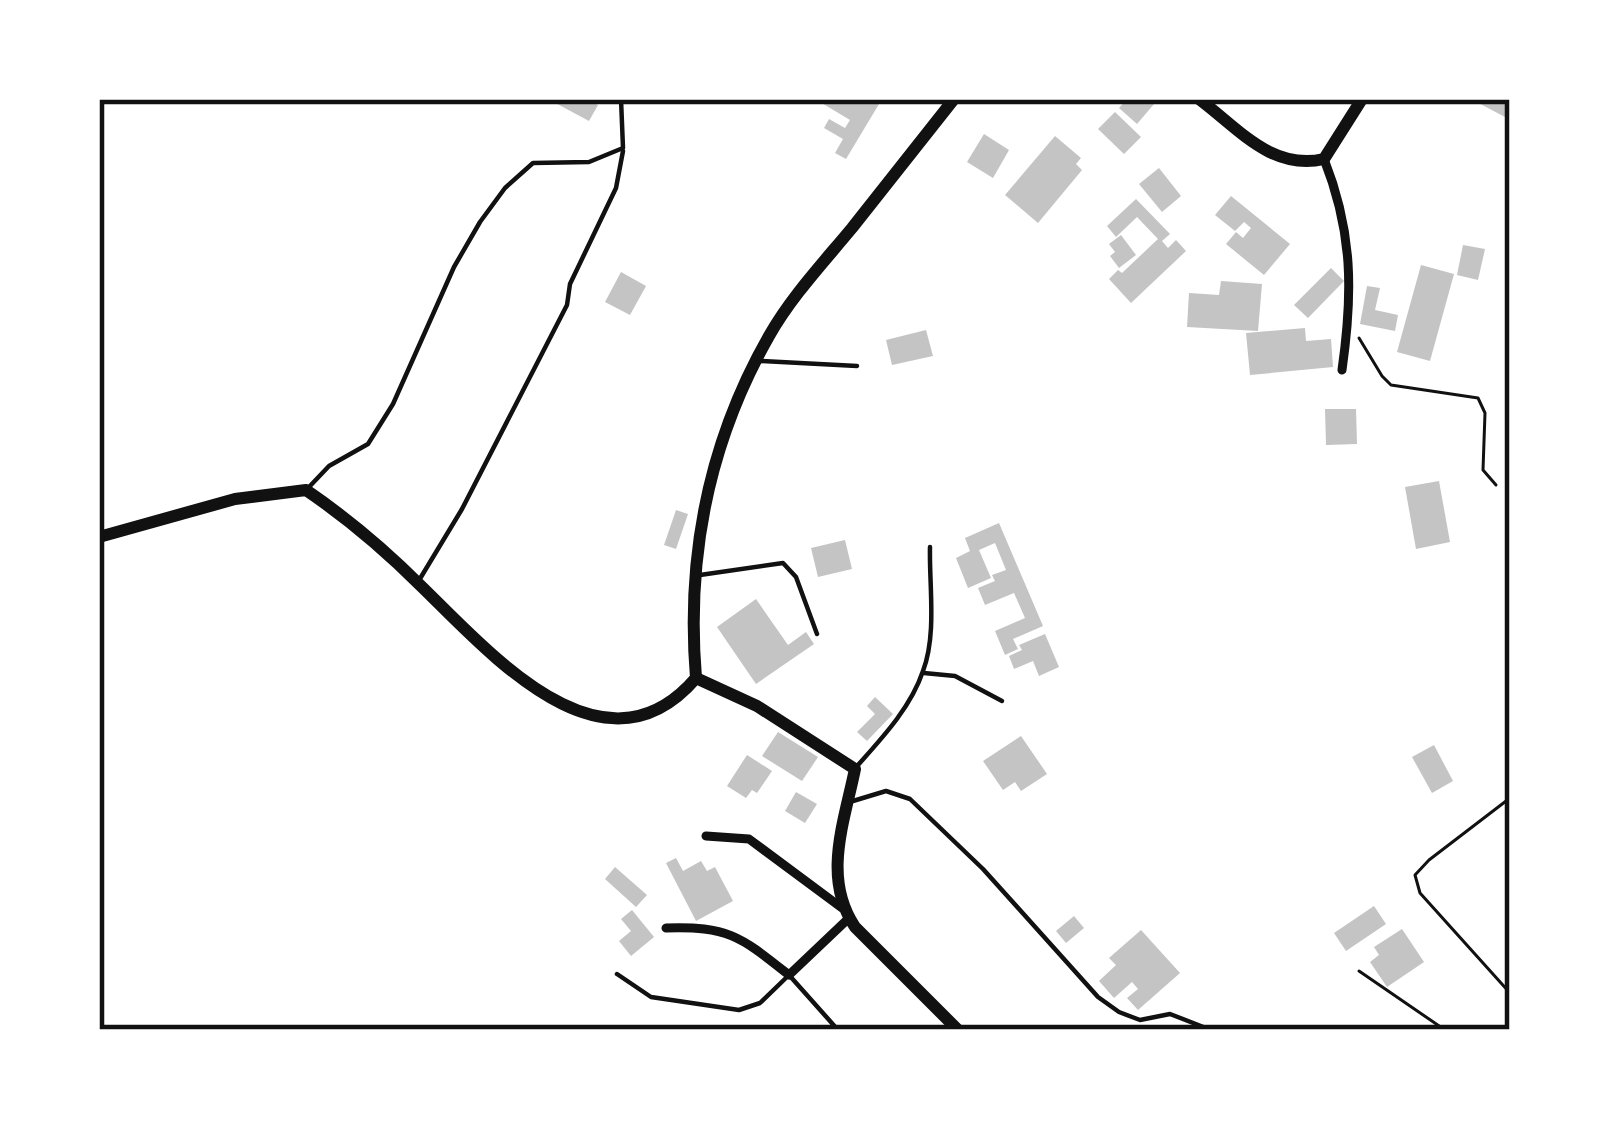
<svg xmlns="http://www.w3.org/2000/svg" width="1609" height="1129" font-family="'Space Grotesk',sans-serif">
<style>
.building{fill:#c4c4c4}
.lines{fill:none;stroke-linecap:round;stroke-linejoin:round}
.path{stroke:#111;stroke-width:3}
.service{stroke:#111;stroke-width:4.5}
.minor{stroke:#111;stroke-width:9}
.tertiary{stroke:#111;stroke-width:12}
.neatline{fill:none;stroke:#111;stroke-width:4.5}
</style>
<rect width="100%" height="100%" fill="#fff"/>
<g class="building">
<path d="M 548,99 L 586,99 L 598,105 L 589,121 Z"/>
<path d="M 815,99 L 882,99 L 846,159 L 835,153 L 843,139 L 824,128 L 829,119 L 845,128 L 850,120 Z"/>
<path d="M 1127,99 L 1148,99 L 1154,104 L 1137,124 L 1119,108 Z"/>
<path d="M 1471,99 L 1510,99 L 1510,108 L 1505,117 Z"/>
<path d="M 1115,112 L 1141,137 L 1124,154 L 1098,129 Z"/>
<path d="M 984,134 L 1009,150 L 993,178 L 967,162 Z"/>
<path d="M 1055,136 L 1081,158 L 1076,164 L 1082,170 L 1038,223 L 1005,195 Z"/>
<path d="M 1159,168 L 1181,196 L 1162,212 L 1139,184 Z"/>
<path d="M 1231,196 L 1290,244 L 1264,275 L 1226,244 L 1236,232 L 1243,238 L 1251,228 L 1244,222 L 1235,231 L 1215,215 Z"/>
<path d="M 1136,199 L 1170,234 L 1162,241 L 1168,248 L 1176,240 L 1186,251 L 1131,303 L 1109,279 L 1118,270 L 1122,273 L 1158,239 L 1137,217 L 1116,237 L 1107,226 Z"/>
<path d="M 1121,235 L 1136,255 L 1119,268 L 1110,256 L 1115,252 L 1109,244 Z"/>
<path d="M 1463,245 L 1485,249 L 1478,280 L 1457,275 Z"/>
<path d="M 1421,265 L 1454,274 L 1430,361 L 1397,352 Z"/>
<path d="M 1331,268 L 1344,281 L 1308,318 L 1294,305 Z"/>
<path d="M 621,272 L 646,286 L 630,315 L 605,302 Z"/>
<path d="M 1221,281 L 1262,284 L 1258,331 L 1187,327 L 1189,293 L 1219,295 Z"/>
<path d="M 1367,286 L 1380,288 L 1375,310 L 1398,315 L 1395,331 L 1360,324 Z"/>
<path d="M 1305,328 L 1306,341 L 1331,339 L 1333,367 L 1250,375 L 1246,333 Z"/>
<path d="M 926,330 L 933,356 L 892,365 L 886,340 Z"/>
<path d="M 1325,409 L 1356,409 L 1357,444 L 1326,445 Z"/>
<path d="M 1439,481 L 1450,542 L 1416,549 L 1405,487 Z"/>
<path d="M 676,510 L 688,514 L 676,549 L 664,545 Z"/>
<path d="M 999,523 L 1043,626 L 1013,639 L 1018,649 L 1005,655 L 995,631 L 1025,618 L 1014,593 L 985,605 L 978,588 L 995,581 L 992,575 L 1006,570 L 995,543 L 979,550 L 991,578 L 968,588 L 956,558 L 970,551 L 965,538 Z"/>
<path d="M 845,540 L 852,569 L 818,577 L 811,548 Z"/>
<path d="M 756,599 L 788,645 L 806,632 L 814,644 L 756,684 L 717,627 Z"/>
<path d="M 1045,634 L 1059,667 L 1039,676 L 1033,661 L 1014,669 L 1009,656 L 1022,650 L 1019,645 Z"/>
<path d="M 875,697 L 893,714 L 867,741 L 857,732 L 875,714 L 867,706 Z"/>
<path d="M 778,732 L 818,757 L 802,781 L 762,756 Z"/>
<path d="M 1021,736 L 1047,774 L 1021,791 L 1015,782 L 1003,790 L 983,761 Z"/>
<path d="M 1434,745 L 1453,781 L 1432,793 L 1412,757 Z"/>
<path d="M 747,755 L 772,771 L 757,793 L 752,790 L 746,798 L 727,786 Z"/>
<path d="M 796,792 L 817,804 L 805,823 L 785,811 Z"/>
<path d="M 676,858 L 683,871 L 701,861 L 707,871 L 715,867 L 733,901 L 696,921 L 666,863 Z"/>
<path d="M 615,867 L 647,895 L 636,907 L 605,879 Z"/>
<path d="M 1374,906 L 1386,924 L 1346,951 L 1334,933 Z"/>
<path d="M 632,910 L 654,937 L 631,956 L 619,941 L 631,931 L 621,919 Z"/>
<path d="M 1074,916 L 1084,928 L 1066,943 L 1056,931 Z"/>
<path d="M 1402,929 L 1424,962 L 1387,987 L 1370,962 L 1379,955 L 1374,947 Z"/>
<path d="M 1141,930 L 1180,973 L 1138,1010 L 1127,998 L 1138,989 L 1132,982 L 1114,998 L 1099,981 L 1116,965 L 1109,958 Z"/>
</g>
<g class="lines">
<g class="path">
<path d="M 1359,338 L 1382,376 L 1391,385 L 1478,398 L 1485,413 L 1483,470 L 1496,485"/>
<path d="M 1510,798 L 1429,860 L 1415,875 L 1420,893 L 1510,993"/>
<path d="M 1359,971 L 1445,1030"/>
</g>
<g class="service">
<path d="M 761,361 L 857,366"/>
<path d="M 310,486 L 329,466 L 368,444 L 393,404 L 454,267 L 480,222 L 505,188 L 533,163 L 589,162 L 623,148 L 621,99"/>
<path d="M 700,575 L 783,563 L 796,577 L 817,634"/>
<path d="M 418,582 L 462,509 L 567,305 L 570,284 L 616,188 L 623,151"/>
<path d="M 924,673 L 955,676 L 1002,701"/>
<path d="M 858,765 C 883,737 911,707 923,671 C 937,634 929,585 930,547"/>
<path d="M 853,801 L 886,791 L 910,799 L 983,869 L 1098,997 L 1119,1012 L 1140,1020 L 1170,1014 L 1211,1030"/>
<path d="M 617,974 L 651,997 L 739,1010 L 760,1003 L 789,975 L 838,1030"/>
</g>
<g class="minor">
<path d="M 1324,159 C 1353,232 1353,293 1342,370"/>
<path d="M 706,836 L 749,839 L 842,908"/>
<path d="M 666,928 C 729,926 741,937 789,975 L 849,918"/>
</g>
<g class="tertiary">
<path d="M 1199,99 C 1239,129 1272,171 1324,159 L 1362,99"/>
<path d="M 99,537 L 235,499 L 306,490 C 347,518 386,551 421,586 C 490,653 604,785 696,678 C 686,557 708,443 769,336 C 791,297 823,263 852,228 C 886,185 920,142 954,99"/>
<path d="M 696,678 L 757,706 L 855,769 C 844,823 822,878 855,927 L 958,1030"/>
</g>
</g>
<rect width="1609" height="1129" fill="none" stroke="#ffffff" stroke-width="204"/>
<rect x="102" y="102" width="1405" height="925" class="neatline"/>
</svg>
